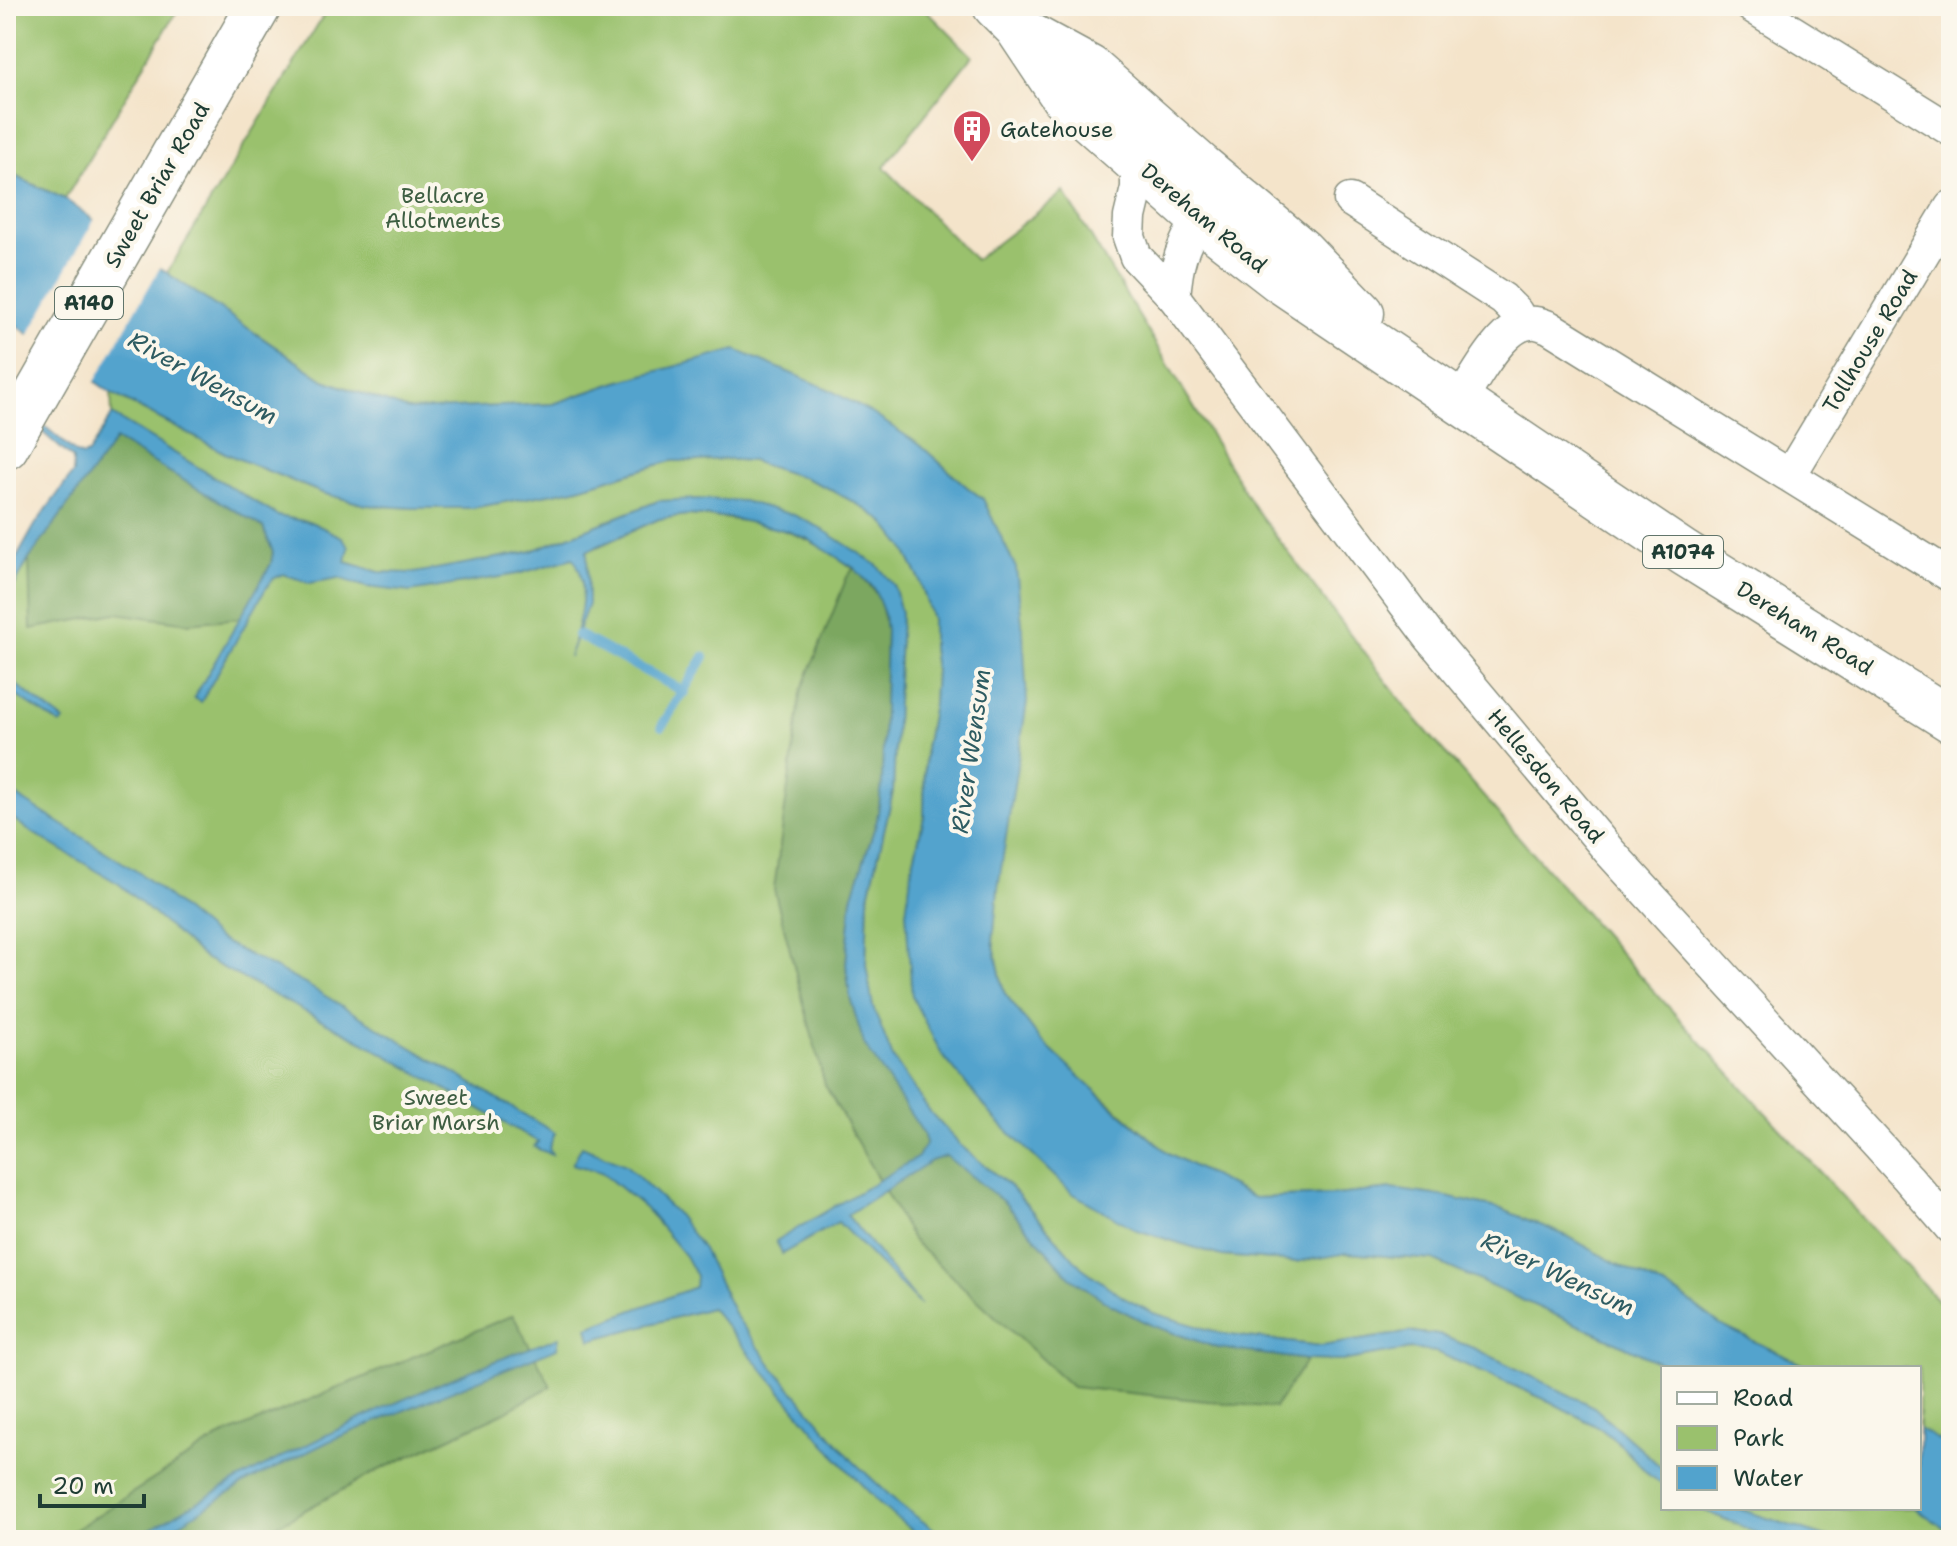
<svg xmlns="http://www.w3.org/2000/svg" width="1957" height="1546" font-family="'Shantell Sans',sans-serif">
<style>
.green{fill:#9ac16d;stroke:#5c7f50;stroke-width:2}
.forest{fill:#7ba760;stroke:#4d724a;stroke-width:2}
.water{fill:#52a3cd;stroke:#387080;stroke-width:2}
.pier{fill:#f4e4ca}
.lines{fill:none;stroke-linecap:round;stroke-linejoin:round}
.stream{stroke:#52a3cd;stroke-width:10}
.minor-casing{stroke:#8a907f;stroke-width:35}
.highway-casing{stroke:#8a907f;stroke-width:47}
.minor{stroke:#fff;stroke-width:32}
.highway{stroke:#fff;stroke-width:44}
.labels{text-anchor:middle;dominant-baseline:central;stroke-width:8;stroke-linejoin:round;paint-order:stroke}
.shield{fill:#fbf7ec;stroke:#61756b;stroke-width:2}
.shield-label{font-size:20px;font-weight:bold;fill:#1f3d34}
.poi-label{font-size:22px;fill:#1f3d34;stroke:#fbf7ec;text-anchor:start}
.street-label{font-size:22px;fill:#1f3d34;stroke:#fbf7ec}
.park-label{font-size:22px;fill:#3e5e42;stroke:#fbf7ec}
.water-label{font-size:24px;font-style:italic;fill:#2e5c62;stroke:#fbf7ec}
</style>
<rect width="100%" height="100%" fill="#fbf7ec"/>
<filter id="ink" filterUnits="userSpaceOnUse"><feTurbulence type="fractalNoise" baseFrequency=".0125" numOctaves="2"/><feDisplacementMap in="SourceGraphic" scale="16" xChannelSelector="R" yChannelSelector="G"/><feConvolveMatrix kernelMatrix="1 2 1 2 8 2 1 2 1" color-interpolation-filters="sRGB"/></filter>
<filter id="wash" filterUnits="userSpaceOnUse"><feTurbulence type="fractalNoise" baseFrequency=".006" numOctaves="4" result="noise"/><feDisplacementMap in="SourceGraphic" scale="32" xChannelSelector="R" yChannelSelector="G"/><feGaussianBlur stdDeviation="1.8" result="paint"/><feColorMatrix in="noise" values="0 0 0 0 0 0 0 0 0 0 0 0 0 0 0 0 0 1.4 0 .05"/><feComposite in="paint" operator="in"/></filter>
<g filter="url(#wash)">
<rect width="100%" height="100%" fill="#f4e4ca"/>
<g class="green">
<path d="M 6,6 L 180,6 L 65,199 L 6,172 Z"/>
<path d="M 329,6 L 922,6 L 972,56 L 884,167 L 975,260 L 1064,192 L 1254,507 L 1408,710 L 1632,967 L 1951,1315 L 1951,1447 L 1919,1429 L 1919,1368 L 1810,1368 L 1720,1325 L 1682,1296 L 1617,1264 L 1567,1236 L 1501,1209 L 1442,1196 L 1392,1189 L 1335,1195 L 1254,1198 L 1168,1153 L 1062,1062 L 1041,1041 L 1004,992 L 993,941 L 998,888 L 983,499 L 967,487 L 920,445 L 873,414 L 828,389 L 664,370 L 617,382 L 553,404 L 408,410 L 324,380 L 167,273 Z"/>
<path d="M 111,393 L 227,454 L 322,493 L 366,505 L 412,508 L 472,508 L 575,489 L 671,461 L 700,461 L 722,459 L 751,461 L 805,478 L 830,489 L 861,506 L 883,521 L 904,548 L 919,578 L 932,619 L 932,648 L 935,670 L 933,704 L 925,749 L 924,817 L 912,868 L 1137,1230 L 1222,1256 L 1296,1262 L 1348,1253 L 1433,1260 L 1618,1343 L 1670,1368 L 1663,1368 L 1663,1469 L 1594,1407 L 1476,1349 L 1439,1335 L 1412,1332 L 1321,1346 L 1223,1334 L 1153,1313 L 1123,1298 L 1081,1267 L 1012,1188 L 960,1145 L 929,1111 L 893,1058 L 873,1007 L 866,965 L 868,900 L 893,792 L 901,613 L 894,585 L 819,527 L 658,501 L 529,552 L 414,574 L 379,572 L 346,562 L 313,523 L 278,516 L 112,415 Z"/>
<path d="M 688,515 C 764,520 819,532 874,588 L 846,964 L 850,997 L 864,1044 L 1070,1277 L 1218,1348 L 1306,1360 L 1341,1361 L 1411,1349 L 1436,1352 L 1551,1402 L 1600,1428 L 1621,1445 L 1651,1477 L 1663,1485 L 1663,1508 L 1699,1508 L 1774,1540 L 6,1540 L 6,601 L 29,559 L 263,527 L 366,587 L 573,558 L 659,519 Z"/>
<path d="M 1736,1508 L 1915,1508 L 1951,1532 L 1951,1540 L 1835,1540 Z"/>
</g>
<g class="forest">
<path d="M 115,440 L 263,527 L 273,552 L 271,564 L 240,618 L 188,623 L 116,613 L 31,629 L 29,559 Z"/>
<path d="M 854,568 C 876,590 882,599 886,630 L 882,785 L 877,820 L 852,898 L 846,964 L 850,997 L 865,1044 L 946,1155 L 1005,1203 L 1070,1277 L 1111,1305 L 1153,1326 L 1218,1348 L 1307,1360 L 1274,1408 L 1072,1387 L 913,1241 L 825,1085 L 774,889 L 801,693 L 847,577 Z"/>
<path d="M 513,1315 L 551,1386 L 503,1413 L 377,1471 L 250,1540 L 66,1540 L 65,1536 L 218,1438 Z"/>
</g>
<g class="water">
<path d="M 6,172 L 65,199 L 167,273 L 324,380 L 408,410 L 553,404 L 617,382 L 736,350 L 828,389 L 873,414 L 920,445 L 967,487 L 983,499 L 1016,568 L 1023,632 L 1027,702 L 998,888 L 993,941 L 1004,992 L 1041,1041 L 1114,1108 L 1168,1153 L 1254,1198 L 1335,1195 L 1392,1189 L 1442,1196 L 1501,1209 L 1567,1236 L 1617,1264 L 1682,1296 L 1720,1325 L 1810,1368 L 1670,1368 L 1618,1343 L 1433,1260 L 1348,1253 L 1296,1262 L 1222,1256 L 1137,1230 L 1072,1193 L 996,1120 L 942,1055 L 912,997 L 906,912 L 912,868 L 924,817 L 925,749 L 933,704 L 935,670 L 932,648 L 932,619 L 919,578 L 904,548 L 883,521 L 861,506 L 830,489 L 805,478 L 751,461 L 722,459 L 700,461 L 671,461 L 575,489 L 472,508 L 412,508 L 366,505 L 322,493 L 227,454 L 111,393 L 6,318 Z"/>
<path d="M 6,393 L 76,453 L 83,456 L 88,454 L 112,415 L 278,516 L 313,523 L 342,537 L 349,547 L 346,562 L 379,572 L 414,573 L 529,552 L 658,501 L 695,499 L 743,501 L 794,515 L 819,527 L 877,565 L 894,585 L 901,613 L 893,792 L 868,900 L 866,965 L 873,1007 L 893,1058 L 929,1111 L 960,1145 L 1012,1188 L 1081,1267 L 1124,1298 L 1153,1313 L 1223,1334 L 1321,1346 L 1412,1332 L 1439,1335 L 1476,1349 L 1594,1407 L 1663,1469 L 1663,1485 L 1651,1477 L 1621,1445 L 1600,1428 L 1551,1402 L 1436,1352 L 1411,1349 L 1341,1361 L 1307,1360 L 1218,1348 L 1153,1326 L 1111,1305 L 1070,1277 L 1005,1203 L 946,1156 L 931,1161 L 847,1215 L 920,1305 L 838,1222 L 782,1254 L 776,1241 L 918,1157 L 926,1143 L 923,1133 L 864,1044 L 850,997 L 846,964 L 852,898 L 877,820 L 882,785 L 886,631 L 884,614 L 874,588 L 854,568 L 806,538 L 787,531 L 730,518 L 688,515 L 659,519 L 587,551 L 588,604 L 569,657 C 577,629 593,584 573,558 L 518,574 L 410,592 L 366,587 L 339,578 L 310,583 L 283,574 L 273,579 L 265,590 L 201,702 L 194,698 L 271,564 L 273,552 L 263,527 L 115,440 L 29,559 L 6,601 L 6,577 L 35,525 L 73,473 L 73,459 L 6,400 Z"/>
<path d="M 6,677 L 64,721 L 61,725 L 6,689 Z"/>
<path d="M 6,787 L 26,802 L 141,874 L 218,939 L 307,985 L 555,1133 L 549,1148 L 552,1154 L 540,1150 L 534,1146 L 538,1142 L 363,1042 L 204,958 L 119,884 L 28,830 L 6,813 Z"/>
<path d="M 582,1146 L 626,1165 L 675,1212 L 703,1249 L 735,1315 L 773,1367 L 853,1461 L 900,1505 L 949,1540 L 924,1540 L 884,1508 L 842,1464 L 711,1308 L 591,1340 L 588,1327 L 695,1287 L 696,1276 L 685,1256 L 646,1209 L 601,1172 L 572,1164 Z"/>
<path d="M 559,1337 L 557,1348 L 334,1439 L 249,1481 L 177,1525 L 158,1540 L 132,1540 C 230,1481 333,1429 439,1384 C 478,1367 519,1352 559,1337 Z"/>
<path d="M 1919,1429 L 1951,1447 L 1951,1532 L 1915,1508 L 1919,1508 Z"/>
<path d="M 1699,1508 L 1736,1508 L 1835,1540 L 1771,1539 Z"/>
</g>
<path class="pier" d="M 96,217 L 162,264 L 93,385 L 27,338 Z"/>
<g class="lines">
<g class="stream">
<path d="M 578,635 L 685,692"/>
<path d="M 662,726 L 704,657"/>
</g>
</g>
</g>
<g filter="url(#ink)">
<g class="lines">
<defs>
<g id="minor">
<path d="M 1751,6 L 1951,130"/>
<path d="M 1137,161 L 1137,188 L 1130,217 L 1129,237 L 1136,257 L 1174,297 L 1429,636 L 1610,852 L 1908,1178 L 1951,1228"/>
<path d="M 1350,200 L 1503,299 L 1516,312 L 1523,324"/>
<path d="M 1174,297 C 1177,261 1181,249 1199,218"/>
<path d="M 1460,402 C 1474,380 1502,324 1531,323 C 1537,322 1543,325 1549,327 L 1951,576"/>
<path d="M 1790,475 L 1951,207"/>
</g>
<g id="highway">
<path d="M 995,6 L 1017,28 L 1063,97 L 1199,218 L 1279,280 L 1684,553 L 1951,720"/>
<path d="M 1022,31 L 1090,68 L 1201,166 L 1302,251 L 1362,313"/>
<path d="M 6,447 L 259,6"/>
</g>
</defs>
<use href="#minor" class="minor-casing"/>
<use href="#highway" class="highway-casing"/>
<use href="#minor" class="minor"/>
<use href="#highway" class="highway"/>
</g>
</g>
<defs>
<symbol id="building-pin" viewBox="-11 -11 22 30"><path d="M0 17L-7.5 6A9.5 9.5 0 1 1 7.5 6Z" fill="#d1495b" stroke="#fbf7ec"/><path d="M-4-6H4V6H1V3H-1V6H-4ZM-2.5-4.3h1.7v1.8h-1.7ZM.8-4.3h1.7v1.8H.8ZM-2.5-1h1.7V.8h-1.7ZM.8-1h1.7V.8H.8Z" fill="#fff"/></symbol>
</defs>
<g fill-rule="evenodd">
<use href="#building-pin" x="950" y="107" width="44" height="60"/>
</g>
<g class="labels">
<g class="shield">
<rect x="55" y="287" width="68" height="32" rx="6"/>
<rect x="1643" y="536" width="80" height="32" rx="6"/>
</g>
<g class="shield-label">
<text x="89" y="303">A140</text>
<text x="1683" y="552">A1074</text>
</g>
<g class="poi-label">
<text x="1000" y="129">Gatehouse</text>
</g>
<g class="street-label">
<text transform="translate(157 185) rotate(-60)">Sweet Briar Road</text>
<text transform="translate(1204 218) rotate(40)">Dereham Road</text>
<text transform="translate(1870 341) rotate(-59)">Tollhouse Road</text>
<text transform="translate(1805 628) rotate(32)">Dereham Road</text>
<text transform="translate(1546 776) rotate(50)">Hellesdon Road</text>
</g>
<g class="park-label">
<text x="443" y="195">Bellacre<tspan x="443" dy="25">Allotments</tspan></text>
<text x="436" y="1097">Sweet<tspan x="436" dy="25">Briar Marsh</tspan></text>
</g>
<g class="water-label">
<text transform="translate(203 378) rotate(29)">River Wensum</text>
<text transform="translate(971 751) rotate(-82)">River Wensum</text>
<text transform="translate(1558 1274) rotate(25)">River Wensum</text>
</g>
</g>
<rect width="1957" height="1546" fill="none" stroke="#fbf7ec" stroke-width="32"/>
<rect x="1661" y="1366" width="260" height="144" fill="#fbf7ec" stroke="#a3ada2" stroke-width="2"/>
<rect x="1677" y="1392" width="40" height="12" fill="#ffffff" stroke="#a3ada2" stroke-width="2"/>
<text x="1733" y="1406" font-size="24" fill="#1f3d34">Road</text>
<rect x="1677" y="1426" width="40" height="24" fill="#9ac16d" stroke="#a3ada2" stroke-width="2"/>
<text x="1733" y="1446" font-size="24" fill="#1f3d34">Park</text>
<rect x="1677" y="1466" width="40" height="24" fill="#52a3cd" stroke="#a3ada2" stroke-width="2"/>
<text x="1733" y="1486" font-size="24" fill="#1f3d34">Water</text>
<path d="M40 1494v12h104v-12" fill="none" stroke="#1f3d34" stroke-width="4"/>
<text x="52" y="1494" font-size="24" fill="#1f3d34" stroke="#fbf7ec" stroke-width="6" paint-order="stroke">20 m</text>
</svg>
